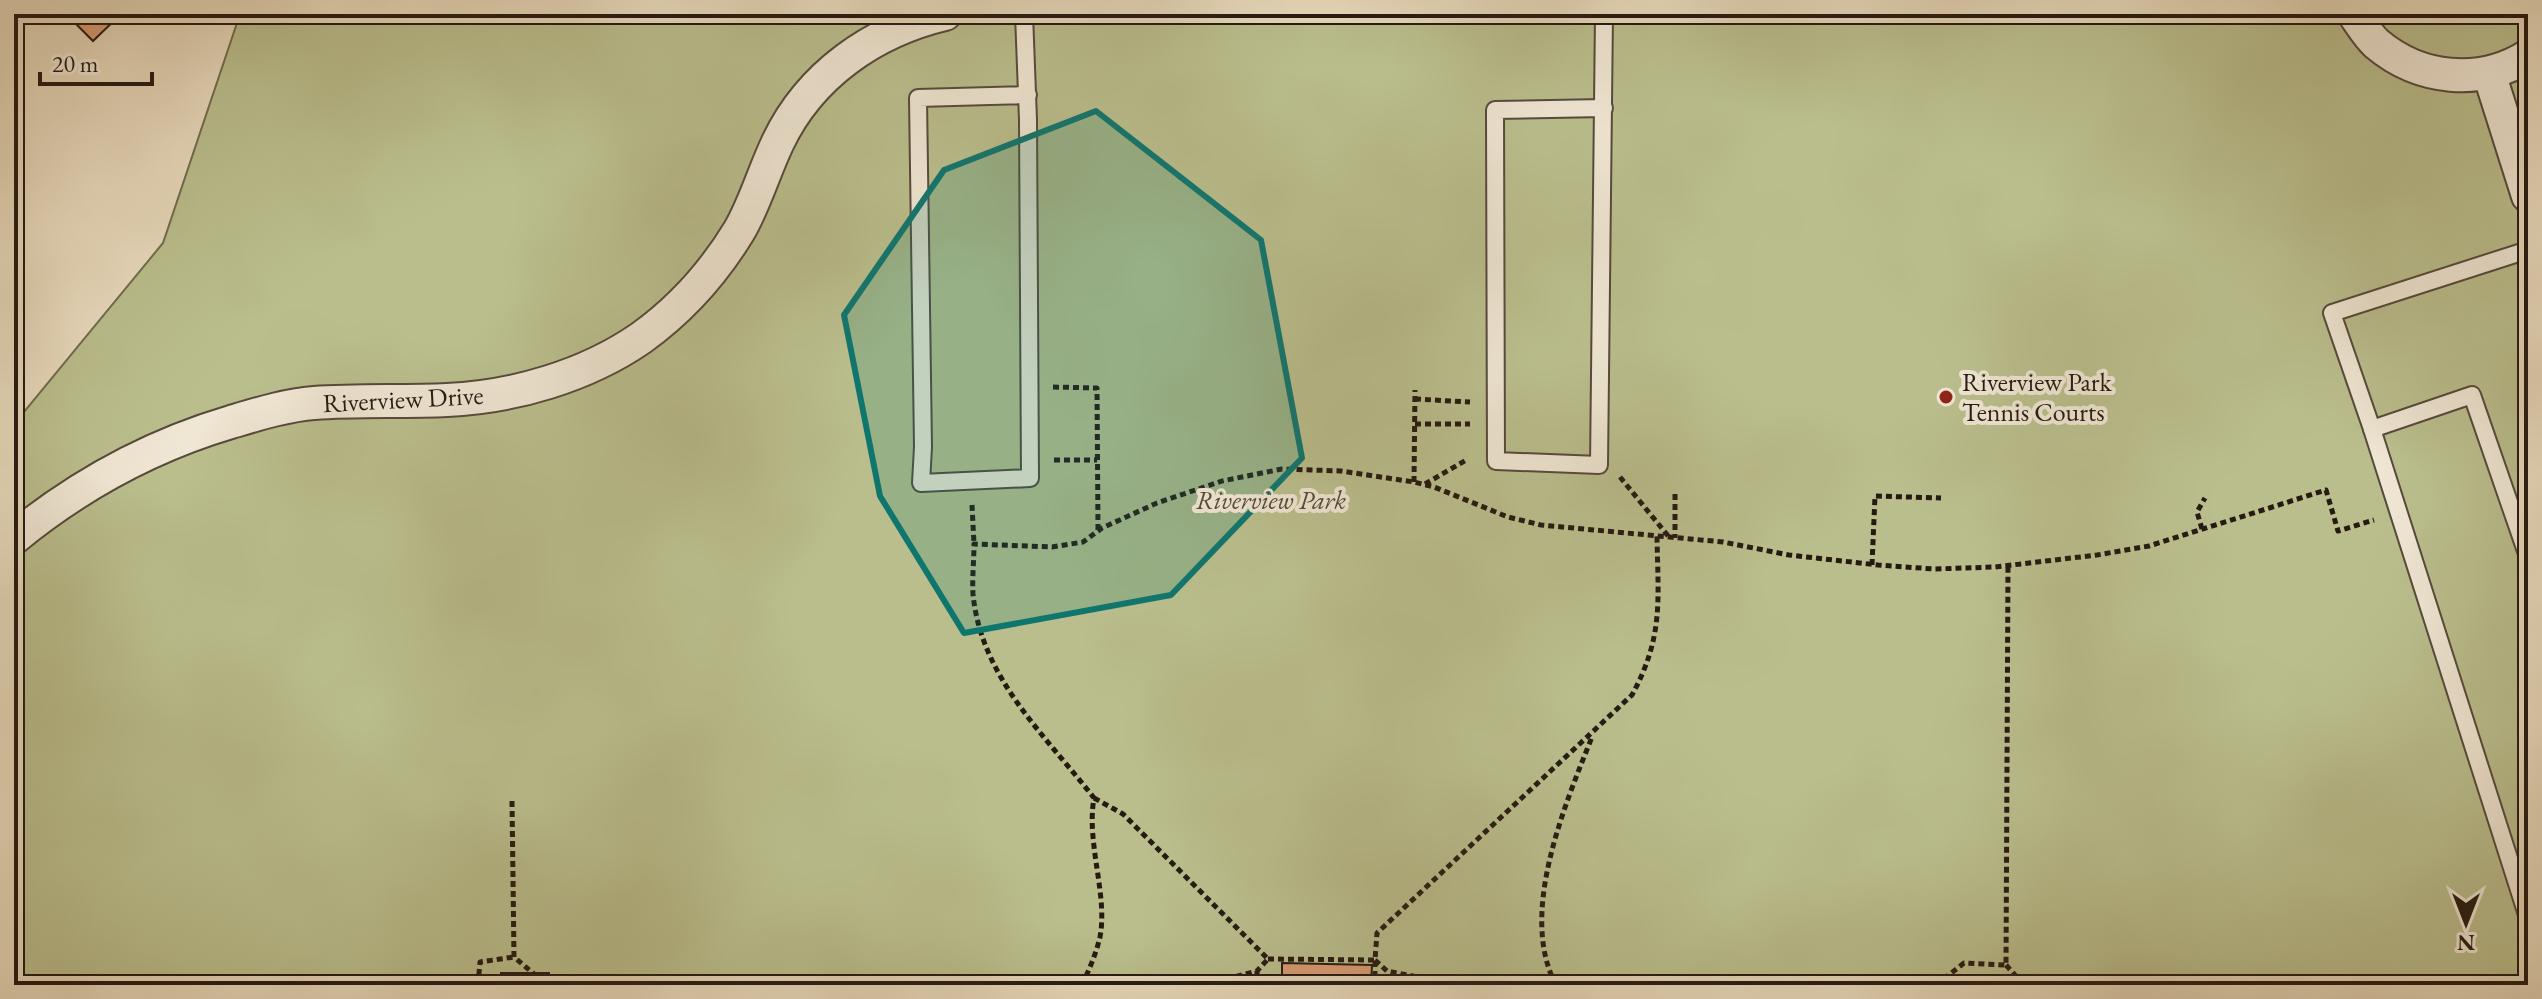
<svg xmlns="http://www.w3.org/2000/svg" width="2542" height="999" font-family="'EB Garamond',serif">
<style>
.green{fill:#babe8d;stroke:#706c50;stroke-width:2}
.building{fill:#da9c75;stroke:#251a12;stroke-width:2}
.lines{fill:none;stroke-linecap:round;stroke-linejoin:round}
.lane-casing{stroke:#564a3c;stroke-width:20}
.street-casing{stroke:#564a3c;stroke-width:36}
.path{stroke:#251a12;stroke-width:5;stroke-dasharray:6 4;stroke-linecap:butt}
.lane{stroke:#efe6d3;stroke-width:16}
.street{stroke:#efe6d3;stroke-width:32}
.marked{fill:#0f766e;fill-opacity:0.2;stroke:#0f766e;stroke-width:6;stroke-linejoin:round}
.poi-dot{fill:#8f2418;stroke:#efe6d3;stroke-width:3}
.labels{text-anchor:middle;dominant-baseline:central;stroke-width:8;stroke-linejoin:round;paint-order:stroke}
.poi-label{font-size:26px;fill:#251a12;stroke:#efe6d3;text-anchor:start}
.street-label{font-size:26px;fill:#251a12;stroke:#efe6d3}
.park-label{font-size:26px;font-style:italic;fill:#524b37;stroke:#efe6d3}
</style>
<rect width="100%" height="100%" fill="#e7d9bc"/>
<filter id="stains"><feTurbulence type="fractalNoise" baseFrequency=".0025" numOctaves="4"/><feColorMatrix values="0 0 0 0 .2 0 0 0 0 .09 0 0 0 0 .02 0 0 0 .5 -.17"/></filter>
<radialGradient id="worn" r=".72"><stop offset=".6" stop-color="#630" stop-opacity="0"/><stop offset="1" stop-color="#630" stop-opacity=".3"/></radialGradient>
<path class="green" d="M 240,14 L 2528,14 L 2528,985 L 14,985 L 14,424 L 163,243 Z"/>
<g class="building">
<path d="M 66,14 L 121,14 L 93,41 Z"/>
<path d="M 1282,963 L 1372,965 L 1371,985 L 1282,985 Z"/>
<rect x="501" y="973" width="48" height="12"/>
</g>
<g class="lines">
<defs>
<g id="lane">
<path d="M 1024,14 L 1028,120 L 1030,478 L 921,483 L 923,447 L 918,98 L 1028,95"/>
<path d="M 1604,14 L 1599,465 L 1496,461 L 1495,110 L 1604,108"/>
<path d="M 2372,429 L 2332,313 L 2528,250"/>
<path d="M 2528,557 L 2472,395 L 2372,429 L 2528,918"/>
</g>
<g id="street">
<path d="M 2354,14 C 2361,24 2368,36 2377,44 C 2420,80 2480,86 2528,56"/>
<path d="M 2489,73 L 2528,196"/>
<path d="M 14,538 C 80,484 150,446 231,422 C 258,414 287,405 314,403 C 358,400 403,402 447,400 C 514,397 586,376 641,338 C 680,310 714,272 739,231 C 755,204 764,171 778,142 C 810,75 873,31 945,14"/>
</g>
</defs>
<use href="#lane" class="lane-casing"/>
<use href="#street" class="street-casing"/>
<g class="path">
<path d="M 1053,387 L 1097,388 L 1098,530"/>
<path d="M 1415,399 L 1470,402"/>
<path d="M 1415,424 L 1470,424"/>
<path d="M 1054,460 L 1097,460"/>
<path d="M 1620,477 L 1669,537"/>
<path d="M 1414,482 L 1415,390"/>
<path d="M 1425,484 L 1468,459"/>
<path d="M 1675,494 L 1675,538"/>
<path d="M 972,505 L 974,544"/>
<path d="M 2202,529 L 2197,512 L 2205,498"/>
<path d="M 1872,565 L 1875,496 L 1941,498"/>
<path d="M 1094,798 L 1123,814 L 1268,959 L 1257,971 L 1203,985"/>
<path d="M 512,801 L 514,957 L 547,985"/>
<path d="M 1268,959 L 1375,960 L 1377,933 L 1632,695 C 1664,636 1658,600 1657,536"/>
<path d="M 1375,960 L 1387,971 L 1460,985"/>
<path d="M 1375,961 L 1375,985"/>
<path d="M 2006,965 L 2024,985"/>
<path d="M 1257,971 L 1257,985"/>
<path d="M 478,985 L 480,962 L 514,957"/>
<path d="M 1082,985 C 1089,970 1096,954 1100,937 C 1108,895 1086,843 1094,798 C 1045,735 981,678 973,594 C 972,578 974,561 974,544 L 1052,547 L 1083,542 L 1102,528 L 1157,503 L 1222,481 L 1282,469 L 1341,471 L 1414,482 L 1434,487 L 1508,517 L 1541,525 L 1723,542 L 1789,555 L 1878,565 L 1934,569 L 1995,567 L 2097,555 L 2149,546 L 2326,490 L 2338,531 L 2374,520"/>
<path d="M 1556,985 C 1518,914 1565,805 1592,737"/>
<path d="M 1936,985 L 1964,963 L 2006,965 L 2008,566"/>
</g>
<use href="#lane" class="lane"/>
<use href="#street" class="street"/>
</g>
<path class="marked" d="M 1096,111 L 1261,240 L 1302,458 L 1171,595 L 964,633 L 880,496 L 844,315 L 944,170 Z"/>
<circle class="poi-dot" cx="1946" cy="397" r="8"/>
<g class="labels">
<g class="poi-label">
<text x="1962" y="382">Riverview Park<tspan x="1962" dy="30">Tennis Courts</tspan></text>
</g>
<g class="street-label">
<text transform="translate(403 399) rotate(-3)">Riverview Drive</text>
</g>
<g class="park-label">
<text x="1271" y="500">Riverview Park</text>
</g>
</g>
<rect width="2542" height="999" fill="none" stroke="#e7d9bc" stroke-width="48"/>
<rect x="16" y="16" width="2510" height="967" fill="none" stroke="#251a12" stroke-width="4"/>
<rect x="24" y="24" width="2494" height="951" fill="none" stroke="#251a12" stroke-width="2"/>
<g transform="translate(2466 923) rotate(180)" stroke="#efe6d3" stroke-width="6" paint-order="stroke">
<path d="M0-6L14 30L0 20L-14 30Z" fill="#251a12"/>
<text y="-12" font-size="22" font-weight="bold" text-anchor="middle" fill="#251a12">N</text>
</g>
<path d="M40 72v12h112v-12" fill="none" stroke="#251a12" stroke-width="4"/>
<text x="52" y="72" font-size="24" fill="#251a12" stroke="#efe6d3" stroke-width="6" paint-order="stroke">20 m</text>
<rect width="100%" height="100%" filter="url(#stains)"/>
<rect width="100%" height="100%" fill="url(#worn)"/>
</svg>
